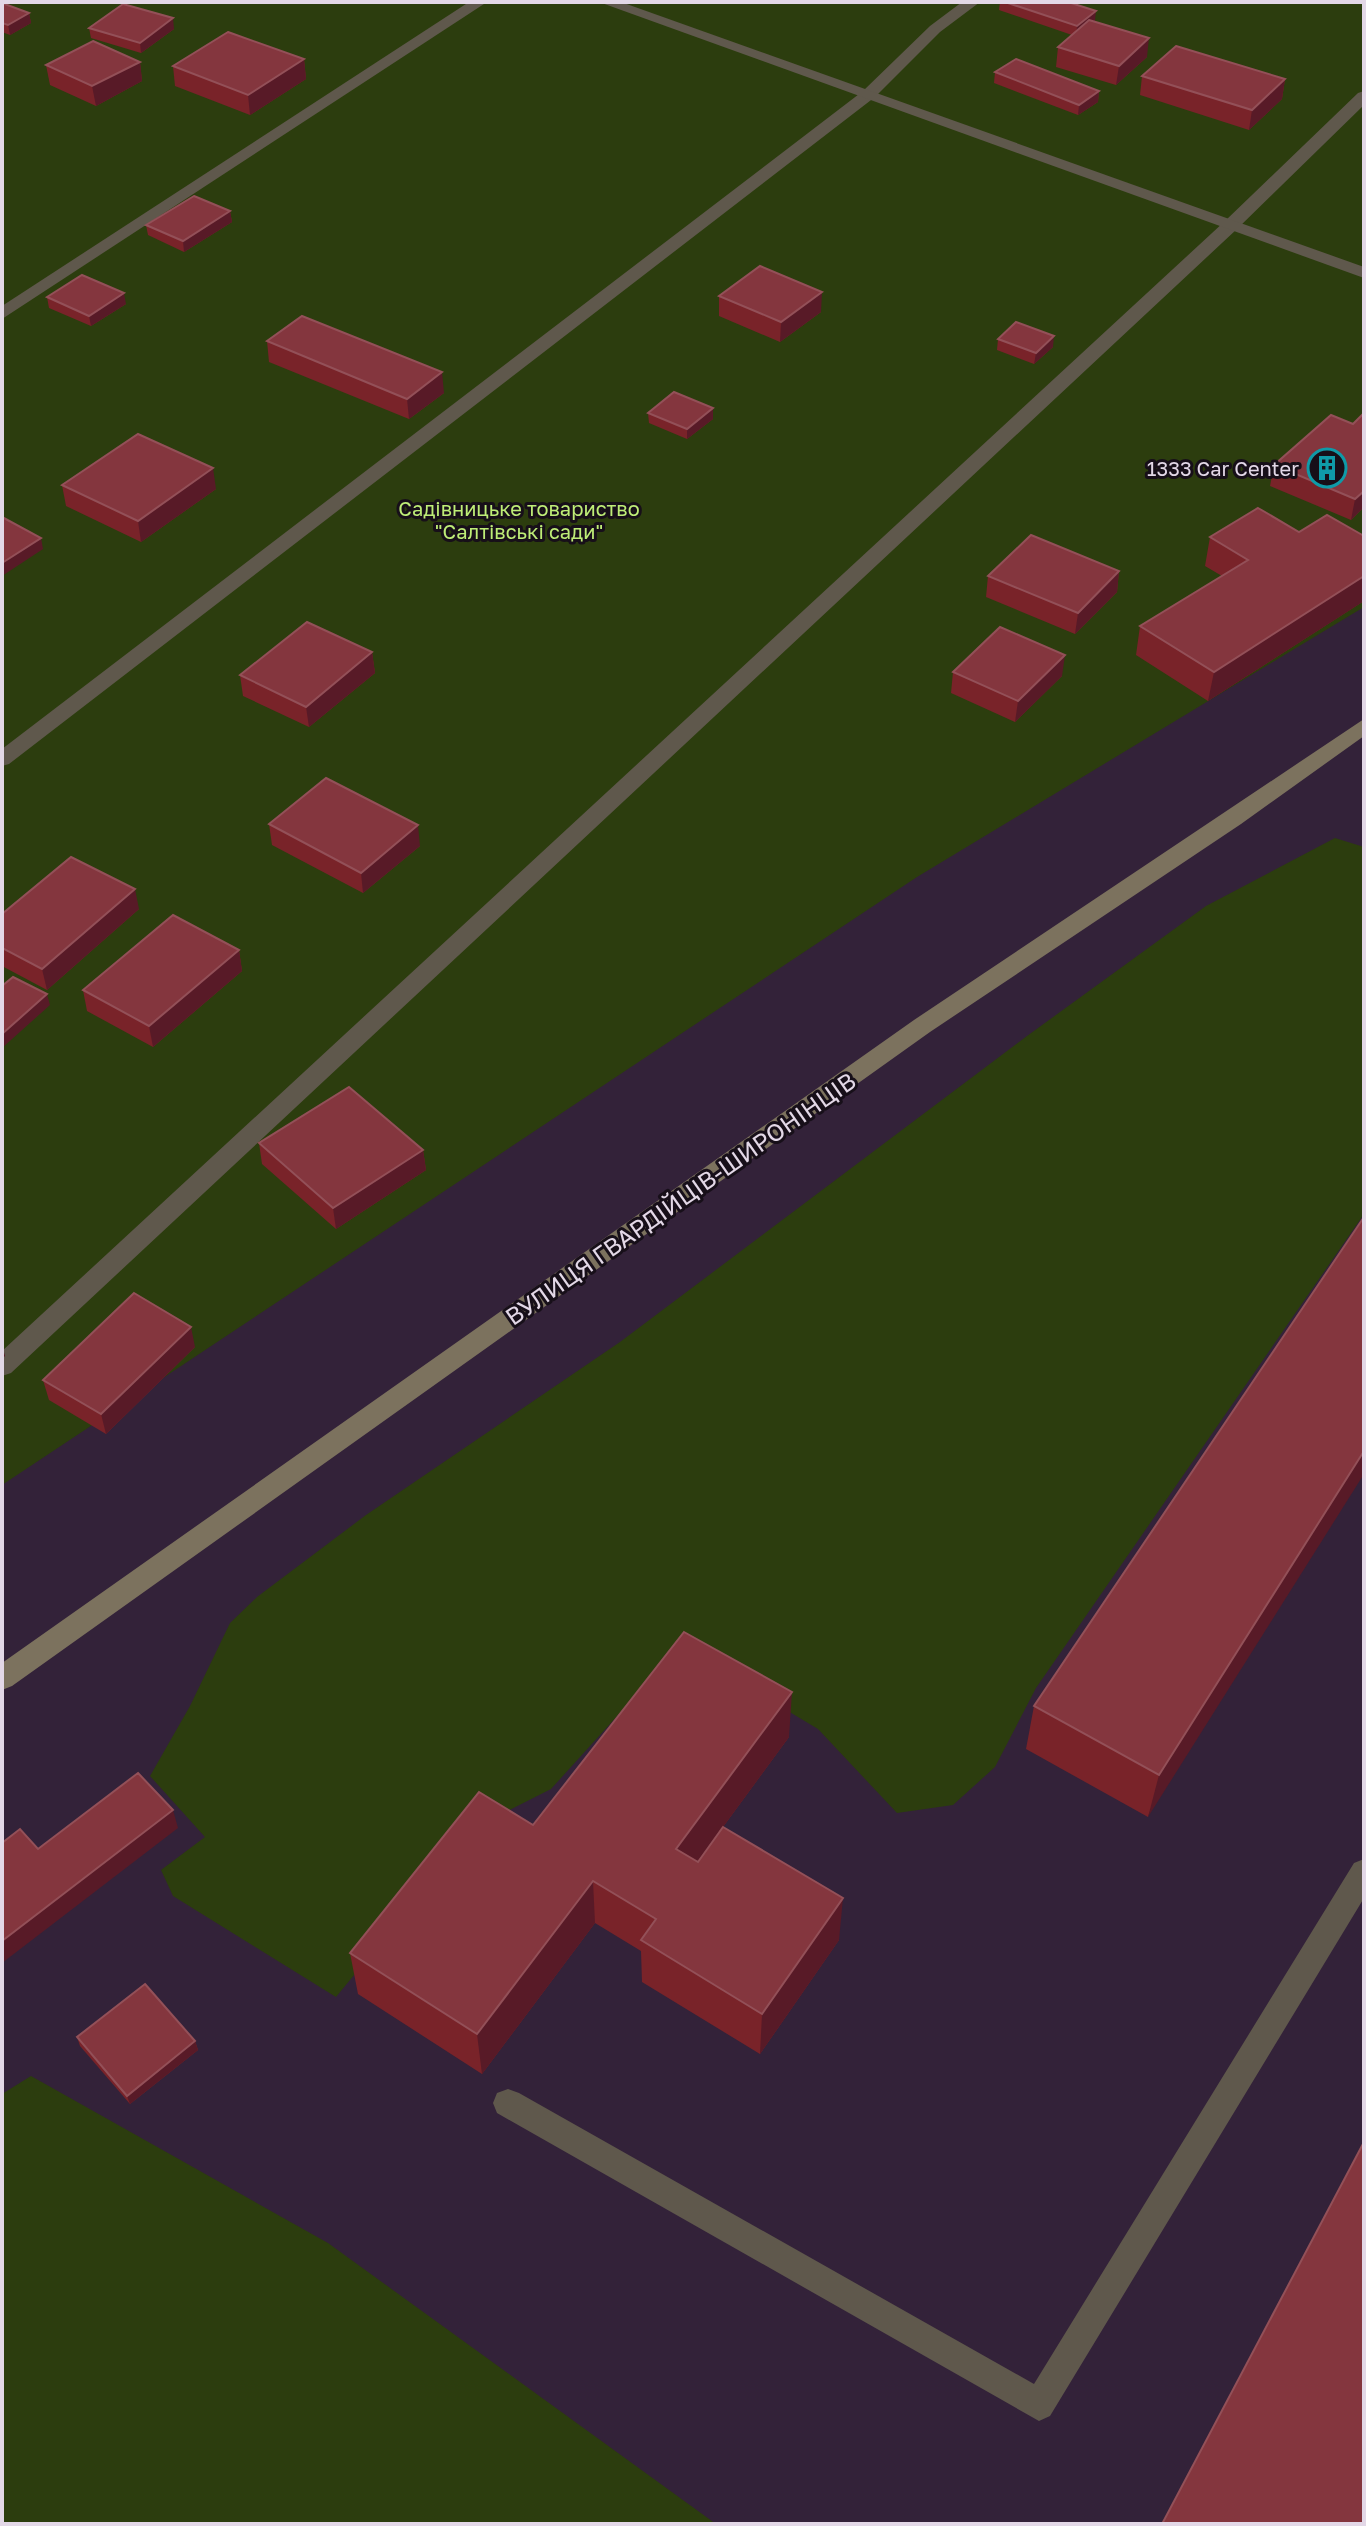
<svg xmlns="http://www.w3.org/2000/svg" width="1366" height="2526" font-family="'Golos Text',sans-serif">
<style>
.green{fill:#2c3d0e}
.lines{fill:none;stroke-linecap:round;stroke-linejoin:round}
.lane{fill:#5f584c;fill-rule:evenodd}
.street{fill:#5f584c;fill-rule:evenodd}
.secondary{fill:#7c725e;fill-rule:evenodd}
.wall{fill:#792329}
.shaded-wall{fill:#581a27}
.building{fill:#84363e;stroke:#935058;stroke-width:2}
.labels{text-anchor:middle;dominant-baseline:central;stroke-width:6;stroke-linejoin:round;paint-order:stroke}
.far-poi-label{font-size:20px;fill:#e3d8e7;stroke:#170f19;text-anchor:end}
.far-park-label{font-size:20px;fill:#beed77;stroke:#170f19}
.street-label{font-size:24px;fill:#e3d8e7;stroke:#170f19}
</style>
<rect width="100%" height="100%" fill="#332239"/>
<g class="green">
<path d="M 2,2 L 1364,2 L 1364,607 L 917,877 L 2,1485 Z"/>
<path d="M 1335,838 L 1364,847 L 1364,1214 L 1036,1688 L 995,1767 L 953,1805 L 897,1813 L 818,1729 L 703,1660 L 658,1671 L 551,1789 L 476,1827 L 336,1997 L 173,1896 L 161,1870 L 205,1837 L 150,1776 L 190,1706 L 230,1623 L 257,1597 L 366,1515 L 620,1342 L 1027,1036 L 1206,906 Z"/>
<path d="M 31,2076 L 328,2243 L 716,2524 L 2,2524 L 2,2094 Z"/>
</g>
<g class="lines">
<g class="lane">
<path d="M 469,2 L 487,2 L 2,319 L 2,306 Z"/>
<path d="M 962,2 L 980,2 L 940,32 L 875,97 L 9,764 L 2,766 L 2,749 L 863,91 L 930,26 Z"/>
<path d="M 1364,91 L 1364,105 L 1237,229 L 11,1373 L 2,1376 L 2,1351 L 1225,221 L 1358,93 Z"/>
<path d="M 1364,1859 L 1364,1898 L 1050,2416 L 1039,2421 L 497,2113 L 493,2103 L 497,2093 L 508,2089 L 519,2093 L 1034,2384 L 1354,1863 Z"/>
</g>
<path class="street" d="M 599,2 L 621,2 L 1364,267 L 1364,278 Z"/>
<path class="secondary" d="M 1364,719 L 1364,736 L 1241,824 L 930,1032 L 12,1686 L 2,1690 L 2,1663 L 914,1020 Z"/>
</g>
<g class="wall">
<path d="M 1000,2 L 1068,2 L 1147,57 L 1116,85 L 1056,67 L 1058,47 L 1072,35 L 999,10 Z"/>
<path d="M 2,3 L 29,13 L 31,23 L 10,35 L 2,32 Z"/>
<path d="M 89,28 L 174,29 L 141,53 L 91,38 Z"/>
<path d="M 304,59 L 306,79 L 250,115 L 175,86 L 173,66 Z"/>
<path d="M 140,62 L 142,81 L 96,106 L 50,85 L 46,65 Z"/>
<path d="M 995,72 L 1099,91 L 1098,102 L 1078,115 L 994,83 Z"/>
<path d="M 1142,76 L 1285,79 L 1282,99 L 1249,130 L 1140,95 Z"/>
<path d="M 230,211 L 232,222 L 184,252 L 148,235 L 146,225 Z"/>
<path d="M 719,296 L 821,312 L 780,342 L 719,316 Z"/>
<path d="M 47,297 L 126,304 L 91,326 L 49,308 Z"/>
<path d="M 998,339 L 1053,347 L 1034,364 L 997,350 Z"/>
<path d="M 267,341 L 444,393 L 409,419 L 269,362 Z"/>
<path d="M 648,413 L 713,419 L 687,439 L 649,423 Z"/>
<path d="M 1364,413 L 1364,507 L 1351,520 L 1270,486 L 1274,465 L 1353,424 Z"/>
<path d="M 62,485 L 216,489 L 141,542 L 66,506 Z"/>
<path d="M 1299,532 L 1364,536 L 1364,601 L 1208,701 L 1136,655 L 1140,626 L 1222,576 L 1205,566 L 1210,537 Z"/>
<path d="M 1119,571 L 1117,592 L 1075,634 L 986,597 L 988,576 Z"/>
<path d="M 372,652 L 375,673 L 309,727 L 243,696 L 240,675 Z"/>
<path d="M 953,672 L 1062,676 L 1015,722 L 951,693 Z"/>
<path d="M 269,824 L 420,846 L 363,893 L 272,845 Z"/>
<path d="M 139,909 L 47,990 L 2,966 L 2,914 Z"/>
<path d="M 239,950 L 242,971 L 153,1047 L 87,1011 L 83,990 Z"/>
<path d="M 259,1143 L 423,1150 L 426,1170 L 336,1229 L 262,1164 Z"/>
<path d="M 1364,1217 L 1148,1817 L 1026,1749 L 1034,1706 Z"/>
<path d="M 195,1347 L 106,1434 L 49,1400 L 43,1380 Z"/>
<path d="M 789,1737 L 698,1861 L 839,1940 L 760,2054 L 642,1982 L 641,1951 L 595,1923 L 482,2074 L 358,1994 L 350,1953 L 533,1825 Z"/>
<path d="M 77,2037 L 195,2041 L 198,2050 L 130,2104 L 80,2046 Z"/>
</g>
<g class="shaded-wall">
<path d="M 1096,11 L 1095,21 L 1076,36 L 1077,26 Z"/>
<path d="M 29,13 L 31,23 L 10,35 L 8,25 Z"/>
<path d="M 173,18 L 174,29 L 141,53 L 140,43 Z"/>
<path d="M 1149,38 L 1147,57 L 1116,85 L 1119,66 Z"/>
<path d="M 304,59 L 306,79 L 250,115 L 248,95 Z"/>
<path d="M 140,62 L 142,81 L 96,106 L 92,86 Z"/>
<path d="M 1285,79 L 1282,99 L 1249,130 L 1252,110 Z"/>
<path d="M 1099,91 L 1098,102 L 1078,115 L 1079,105 Z"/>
<path d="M 230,211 L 232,222 L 184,252 L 183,241 Z"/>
<path d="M 822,292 L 821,312 L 780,342 L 781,322 Z"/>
<path d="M 124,293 L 126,304 L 91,326 L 89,316 Z"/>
<path d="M 1054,336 L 1053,347 L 1034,364 L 1036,353 Z"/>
<path d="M 442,372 L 444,393 L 409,419 L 407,399 Z"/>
<path d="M 713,408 L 713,419 L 687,439 L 687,429 Z"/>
<path d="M 213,468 L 216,489 L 141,542 L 138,521 Z"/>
<path d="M 1364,491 L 1364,507 L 1351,520 L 1355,499 Z"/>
<path d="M 41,538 L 43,549 L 2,576 L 2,563 Z"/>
<path d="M 1119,571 L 1117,592 L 1075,634 L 1078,613 Z"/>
<path d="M 1364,576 L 1364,601 L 1208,701 L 1214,672 Z"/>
<path d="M 372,652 L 375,673 L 309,727 L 306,707 Z"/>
<path d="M 1065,655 L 1062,676 L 1015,722 L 1018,701 Z"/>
<path d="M 418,825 L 420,846 L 363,893 L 361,873 Z"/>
<path d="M 135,889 L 139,909 L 47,990 L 42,969 Z"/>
<path d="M 239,950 L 242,971 L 153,1047 L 149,1026 Z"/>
<path d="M 47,994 L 50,1005 L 2,1048 L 2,1034 Z"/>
<path d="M 423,1150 L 426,1170 L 336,1229 L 333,1208 Z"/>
<path d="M 191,1327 L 195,1347 L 106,1434 L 101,1414 Z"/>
<path d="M 2,1345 L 5,1356 L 2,1359 Z"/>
<path d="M 1364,1451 L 1364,1474 L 1148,1817 L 1159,1775 Z"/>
<path d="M 792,1692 L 789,1737 L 676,1891 L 676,1849 Z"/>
<path d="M 173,1810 L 178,1828 L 2,1963 L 2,1941 Z"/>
<path d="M 593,1881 L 595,1923 L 482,2074 L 477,2034 Z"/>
<path d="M 843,1898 L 839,1940 L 760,2054 L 762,2014 Z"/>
<path d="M 195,2041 L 198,2050 L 130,2104 L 127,2096 Z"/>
</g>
<g class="building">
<path d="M 1005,2 L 1068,2 L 1096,11 L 1077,26 Z"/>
<path d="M 2,3 L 29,13 L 8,25 L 2,23 Z"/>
<path d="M 123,4 L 173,18 L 140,43 L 89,28 Z"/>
<path d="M 1089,20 L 1149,38 L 1119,66 L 1058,47 Z"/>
<path d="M 228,32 L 304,59 L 248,95 L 173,66 Z"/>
<path d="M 93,41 L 140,62 L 92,86 L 46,65 Z"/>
<path d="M 1176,46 L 1285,79 L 1252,110 L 1142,76 Z"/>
<path d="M 1016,59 L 1099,91 L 1079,105 L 995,72 Z"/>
<path d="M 194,196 L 230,211 L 183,241 L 146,225 Z"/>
<path d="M 760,266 L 822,292 L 781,322 L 719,296 Z"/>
<path d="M 82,275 L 124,293 L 89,316 L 47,297 Z"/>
<path d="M 302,316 L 442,372 L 407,399 L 267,341 Z"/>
<path d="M 1016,322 L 1054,336 L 1036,353 L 998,339 Z"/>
<path d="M 674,392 L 713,408 L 687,429 L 648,413 Z"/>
<path d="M 1364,413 L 1364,491 L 1355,499 L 1274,465 L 1331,415 L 1353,424 Z"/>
<path d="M 138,434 L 213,468 L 138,521 L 62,485 Z"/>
<path d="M 1258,508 L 1299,532 L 1327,515 L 1364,536 L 1364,576 L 1214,672 L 1140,626 L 1248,560 L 1210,537 Z"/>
<path d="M 2,517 L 41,538 L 2,563 Z"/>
<path d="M 1031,535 L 1119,571 L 1078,613 L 988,576 Z"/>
<path d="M 307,622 L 372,652 L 306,707 L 240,675 Z"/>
<path d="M 1000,627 L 1065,655 L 1018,701 L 953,672 Z"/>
<path d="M 326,778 L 418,825 L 361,873 L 269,824 Z"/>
<path d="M 71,857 L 135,889 L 42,969 L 2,948 L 2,914 Z"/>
<path d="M 173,915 L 239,950 L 149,1026 L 83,990 Z"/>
<path d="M 13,977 L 47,994 L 2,1034 L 2,986 Z"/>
<path d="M 349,1087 L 423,1150 L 333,1208 L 259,1143 Z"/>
<path d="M 1364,1217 L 1364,1451 L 1159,1775 L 1034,1706 Z"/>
<path d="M 134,1293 L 191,1327 L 101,1414 L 43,1380 Z"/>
<path d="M 684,1632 L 792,1692 L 676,1849 L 698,1862 L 723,1827 L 843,1898 L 762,2014 L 641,1940 L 656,1919 L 593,1881 L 477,2034 L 350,1953 L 479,1792 L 533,1825 Z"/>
<path d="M 138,1773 L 173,1810 L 2,1941 L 2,1843 L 20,1829 L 38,1849 Z"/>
<path d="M 145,1984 L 195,2041 L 127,2096 L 77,2037 Z"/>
<path d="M 1364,2142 L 1364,2524 L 1162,2524 Z"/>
</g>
<defs>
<symbol id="building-ring" viewBox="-11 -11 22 22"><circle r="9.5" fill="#170f19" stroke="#0f9aa8" stroke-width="1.5"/><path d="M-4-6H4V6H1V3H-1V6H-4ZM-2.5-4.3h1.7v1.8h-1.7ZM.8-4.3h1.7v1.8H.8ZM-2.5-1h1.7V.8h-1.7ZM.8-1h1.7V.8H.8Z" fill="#0f9aa8"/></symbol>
</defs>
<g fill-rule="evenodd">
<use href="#building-ring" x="1305" y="446" width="44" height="44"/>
</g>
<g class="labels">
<g class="far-poi-label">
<text x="1299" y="468">1333 Car Center</text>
</g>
<g class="far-park-label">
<text x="519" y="508">Садівницьке товариство<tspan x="519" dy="23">"Салтівські сади"</tspan></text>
</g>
<g class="street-label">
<text transform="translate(680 1198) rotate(-35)">ВУЛИЦЯ ГВАРДІЙЦІВ-ШИРОНІНЦІВ</text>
</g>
</g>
<rect width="1366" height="2526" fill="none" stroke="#e3d8e7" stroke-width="8"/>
</svg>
